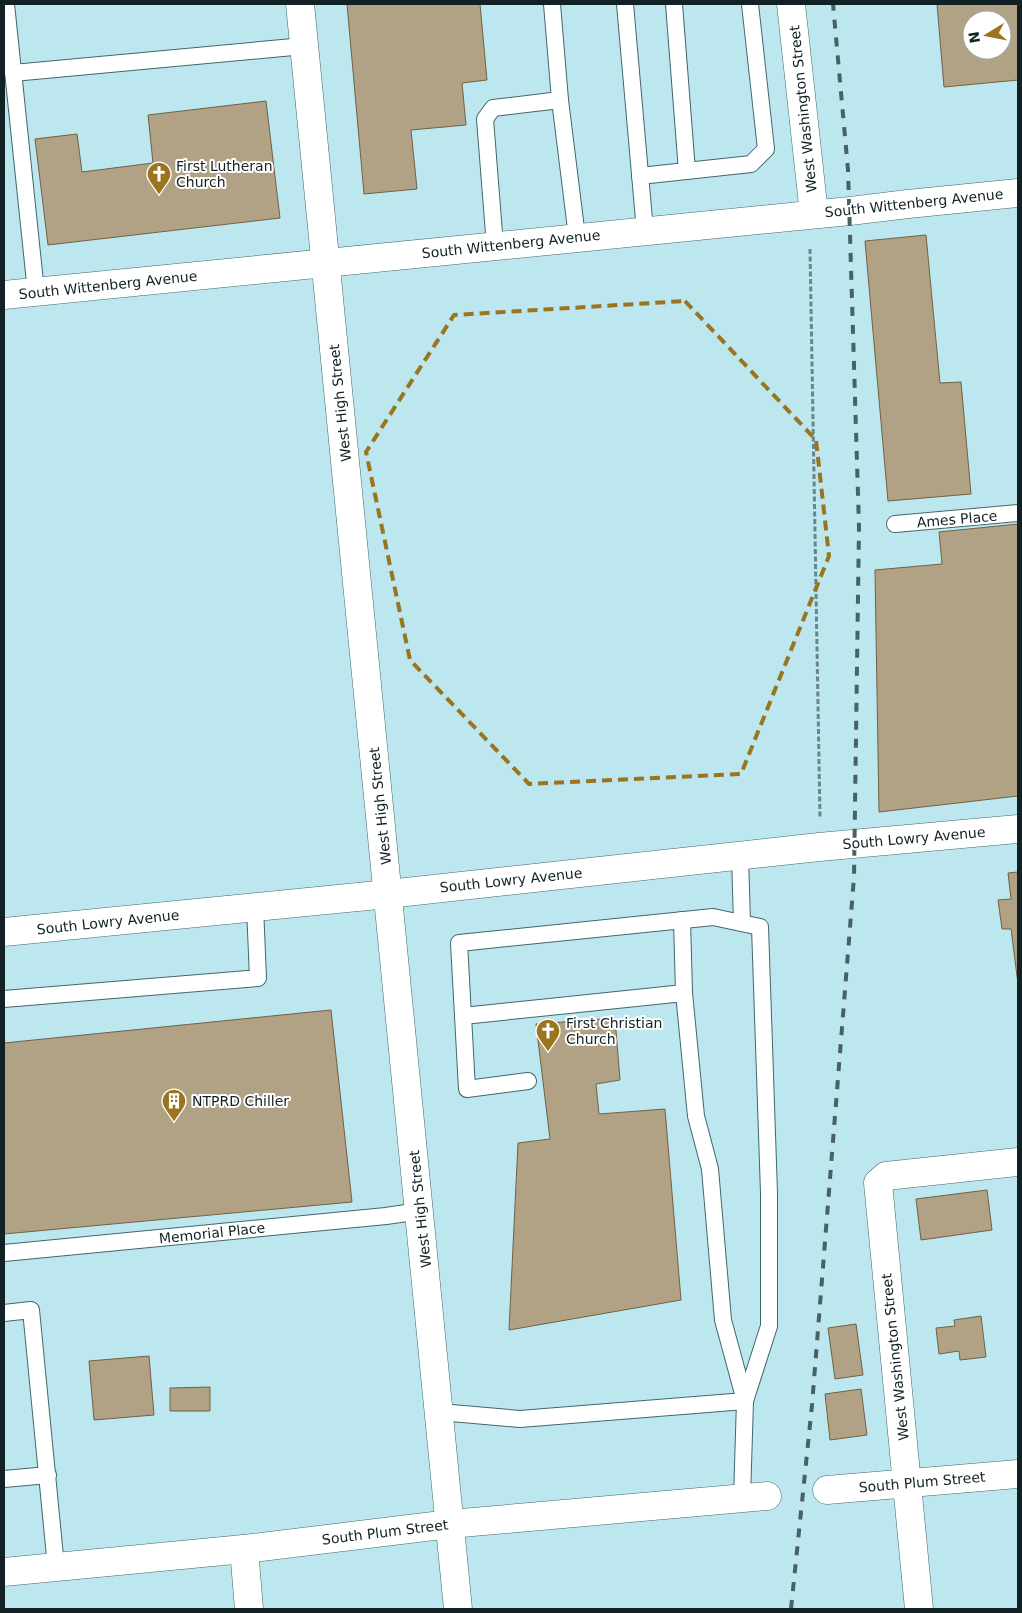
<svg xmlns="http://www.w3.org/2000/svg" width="1022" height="1613" font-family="'DejaVu Sans',sans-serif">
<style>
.building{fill:#b2a285;stroke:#6f6146;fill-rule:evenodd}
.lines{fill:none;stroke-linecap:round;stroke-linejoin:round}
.lane-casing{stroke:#40676d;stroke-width:18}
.street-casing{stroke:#40676d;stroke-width:29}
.secondary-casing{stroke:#40676d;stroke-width:29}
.path{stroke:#68858a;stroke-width:3;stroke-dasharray:5 2.5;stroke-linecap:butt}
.lane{stroke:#fff;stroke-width:16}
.street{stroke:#fff;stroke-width:28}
.secondary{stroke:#fff;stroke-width:28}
.rail{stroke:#496165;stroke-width:4;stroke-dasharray:9 9;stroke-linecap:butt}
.marked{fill:none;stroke:#9a741f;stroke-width:4;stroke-dasharray:10 6;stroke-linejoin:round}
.labels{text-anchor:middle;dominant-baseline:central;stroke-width:4;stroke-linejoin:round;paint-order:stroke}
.street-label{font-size:14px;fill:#112124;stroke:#fff}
.poi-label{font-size:14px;fill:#112124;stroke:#fff;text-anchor:start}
</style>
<rect width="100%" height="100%" fill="#bde7ee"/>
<g class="building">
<path d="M 347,4 L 480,4 L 487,80 L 462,83 L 466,125 L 411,130 L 417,189 L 364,194 Z"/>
<path d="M 937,4 L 1018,4 L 1018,80 L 944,87 ZM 972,20 L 1002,20 L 1002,50 L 972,50 Z"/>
<path d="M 266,101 L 280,218 L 48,245 L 35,139 L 77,134 L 82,172 L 153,163 L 148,115 Z"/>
<path d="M 926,235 L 940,383 L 961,382 L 971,494 L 888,501 L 865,241 Z"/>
<path d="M 1018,524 L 1018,796 L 879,812 L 875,570 L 942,564 L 939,532 Z"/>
<path d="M 1018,872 L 1018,984 L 1011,929 L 1002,929 L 998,900 L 1011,899 L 1008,873 Z"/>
<path d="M 331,1010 L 352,1202 L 4,1234 L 4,1043 Z"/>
<path d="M 615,1018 L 620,1080 L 596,1084 L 599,1114 L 665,1109 L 681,1300 L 509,1330 L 518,1143 L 550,1139 L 536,1024 Z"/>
<path d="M 987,1190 L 992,1230 L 921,1240 L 916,1199 Z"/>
<path d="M 981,1316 L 986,1357 L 960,1360 L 959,1351 L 939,1354 L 936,1328 L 955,1326 L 954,1320 Z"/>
<path d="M 856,1324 L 863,1375 L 835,1379 L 828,1328 Z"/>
<path d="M 149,1356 L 154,1415 L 94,1420 L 89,1361 Z"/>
<path d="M 210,1387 L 210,1411 L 170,1411 L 170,1388 Z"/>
<path d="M 861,1389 L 867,1435 L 830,1440 L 825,1394 Z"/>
</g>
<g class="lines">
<defs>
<g id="lane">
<path d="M 6,4 L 36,292"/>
<path d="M 552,4 L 560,100 L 577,237"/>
<path d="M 625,4 L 645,231"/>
<path d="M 674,4 L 687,171"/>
<path d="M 13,73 L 304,46"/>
<path d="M 640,176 L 751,164 L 766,149 L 750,4"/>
<path d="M 495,246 L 485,119 L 493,108 L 560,100"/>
<path d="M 895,524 L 1018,513"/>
<path d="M 740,856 L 742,923"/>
<path d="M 682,920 L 684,993"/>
<path d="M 4,999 L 258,978 L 255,907"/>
<path d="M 528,1081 L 467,1089 L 459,943 L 713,917 L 760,927 L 769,1193 L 769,1326 L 745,1401 L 742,1498"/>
<path d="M 4,1253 L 386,1216 L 420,1211"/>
<path d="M 4,1313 L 31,1310 L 56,1567"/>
<path d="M 440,1412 L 520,1419 L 745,1401 L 723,1320 L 710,1169 L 696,1116 L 684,993 L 463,1016"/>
<path d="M 4,1479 L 48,1475"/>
</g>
<g id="street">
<path d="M 791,4 L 814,214"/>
<path d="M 4,295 L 850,211 L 908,204 L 1018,193"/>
<path d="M 827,1490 L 1018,1474"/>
<path d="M 244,1549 L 249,1609"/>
<path d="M 4,1572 L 244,1549 L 450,1524 L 767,1496"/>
<path d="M 919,1609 L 878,1183 L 886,1176 L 1018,1162"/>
</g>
<g id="secondary">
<path d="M 300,4 L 458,1609"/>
<path d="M 4,932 L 388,894 L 819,847 L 1018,829"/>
</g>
</defs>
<use href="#lane" class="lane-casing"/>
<use href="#street" class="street-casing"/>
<use href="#secondary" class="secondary-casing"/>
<path class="path" d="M 810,249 L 820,818"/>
<use href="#lane" class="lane"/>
<use href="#street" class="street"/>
<use href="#secondary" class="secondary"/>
<path class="rail" d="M 791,1609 L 812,1405 L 854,877 L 859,527 L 848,170 L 833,4"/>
</g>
<path class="marked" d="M 685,301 L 816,440 L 829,556 L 741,774 L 529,784 L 410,660 L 366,452 L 454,315 Z"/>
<defs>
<symbol id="church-pin" viewBox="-11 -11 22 30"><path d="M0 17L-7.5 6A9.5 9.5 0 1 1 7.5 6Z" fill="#9a741f" stroke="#fff"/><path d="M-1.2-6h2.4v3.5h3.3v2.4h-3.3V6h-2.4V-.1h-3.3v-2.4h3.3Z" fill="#fff"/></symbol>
<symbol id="building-pin" viewBox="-11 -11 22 30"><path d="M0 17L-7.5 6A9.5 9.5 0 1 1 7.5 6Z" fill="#9a741f" stroke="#fff"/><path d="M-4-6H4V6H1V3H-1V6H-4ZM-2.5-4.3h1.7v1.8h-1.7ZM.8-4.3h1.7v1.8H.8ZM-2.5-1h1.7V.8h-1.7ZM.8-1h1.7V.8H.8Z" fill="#fff"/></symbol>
</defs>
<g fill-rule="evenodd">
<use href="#church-pin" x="145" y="160" width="28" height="38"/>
<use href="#church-pin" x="534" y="1017" width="28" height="38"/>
<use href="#building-pin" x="160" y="1087" width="28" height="38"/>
</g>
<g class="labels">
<g class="street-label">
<text transform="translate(803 109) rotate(-96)">West Washington Street</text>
<text transform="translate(914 203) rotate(-6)">South Wittenberg Avenue</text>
<text transform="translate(511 244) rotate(-6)">South Wittenberg Avenue</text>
<text transform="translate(108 285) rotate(-6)">South Wittenberg Avenue</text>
<text transform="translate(340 403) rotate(-96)">West High Street</text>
<text transform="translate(957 519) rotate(-5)">Ames Place</text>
<text transform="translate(380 806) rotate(-96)">West High Street</text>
<text transform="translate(914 838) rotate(-5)">South Lowry Avenue</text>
<text transform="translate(511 880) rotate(-6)">South Lowry Avenue</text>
<text transform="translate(108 922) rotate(-6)">South Lowry Avenue</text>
<text transform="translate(420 1209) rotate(-96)">West High Street</text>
<text transform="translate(212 1233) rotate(-6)">Memorial Place</text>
<text transform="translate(895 1357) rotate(-96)">West Washington Street</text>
<text transform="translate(922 1482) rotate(-5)">South Plum Street</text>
<text transform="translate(385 1532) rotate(-7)">South Plum Street</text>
</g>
<g class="poi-label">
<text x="176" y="166">First Lutheran<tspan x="176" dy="16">Church</tspan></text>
<text x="566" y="1023">First Christian<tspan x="566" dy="16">Church</tspan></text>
<text x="192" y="1101">NTPRD Chiller</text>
</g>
</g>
<rect width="1022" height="1613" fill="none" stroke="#112124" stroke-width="10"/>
<g transform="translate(987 35) rotate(260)"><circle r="24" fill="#ffffff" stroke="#a0a6a7"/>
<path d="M0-4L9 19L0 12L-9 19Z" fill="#9a741f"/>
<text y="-8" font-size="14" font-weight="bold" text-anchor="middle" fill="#112124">N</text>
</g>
</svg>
